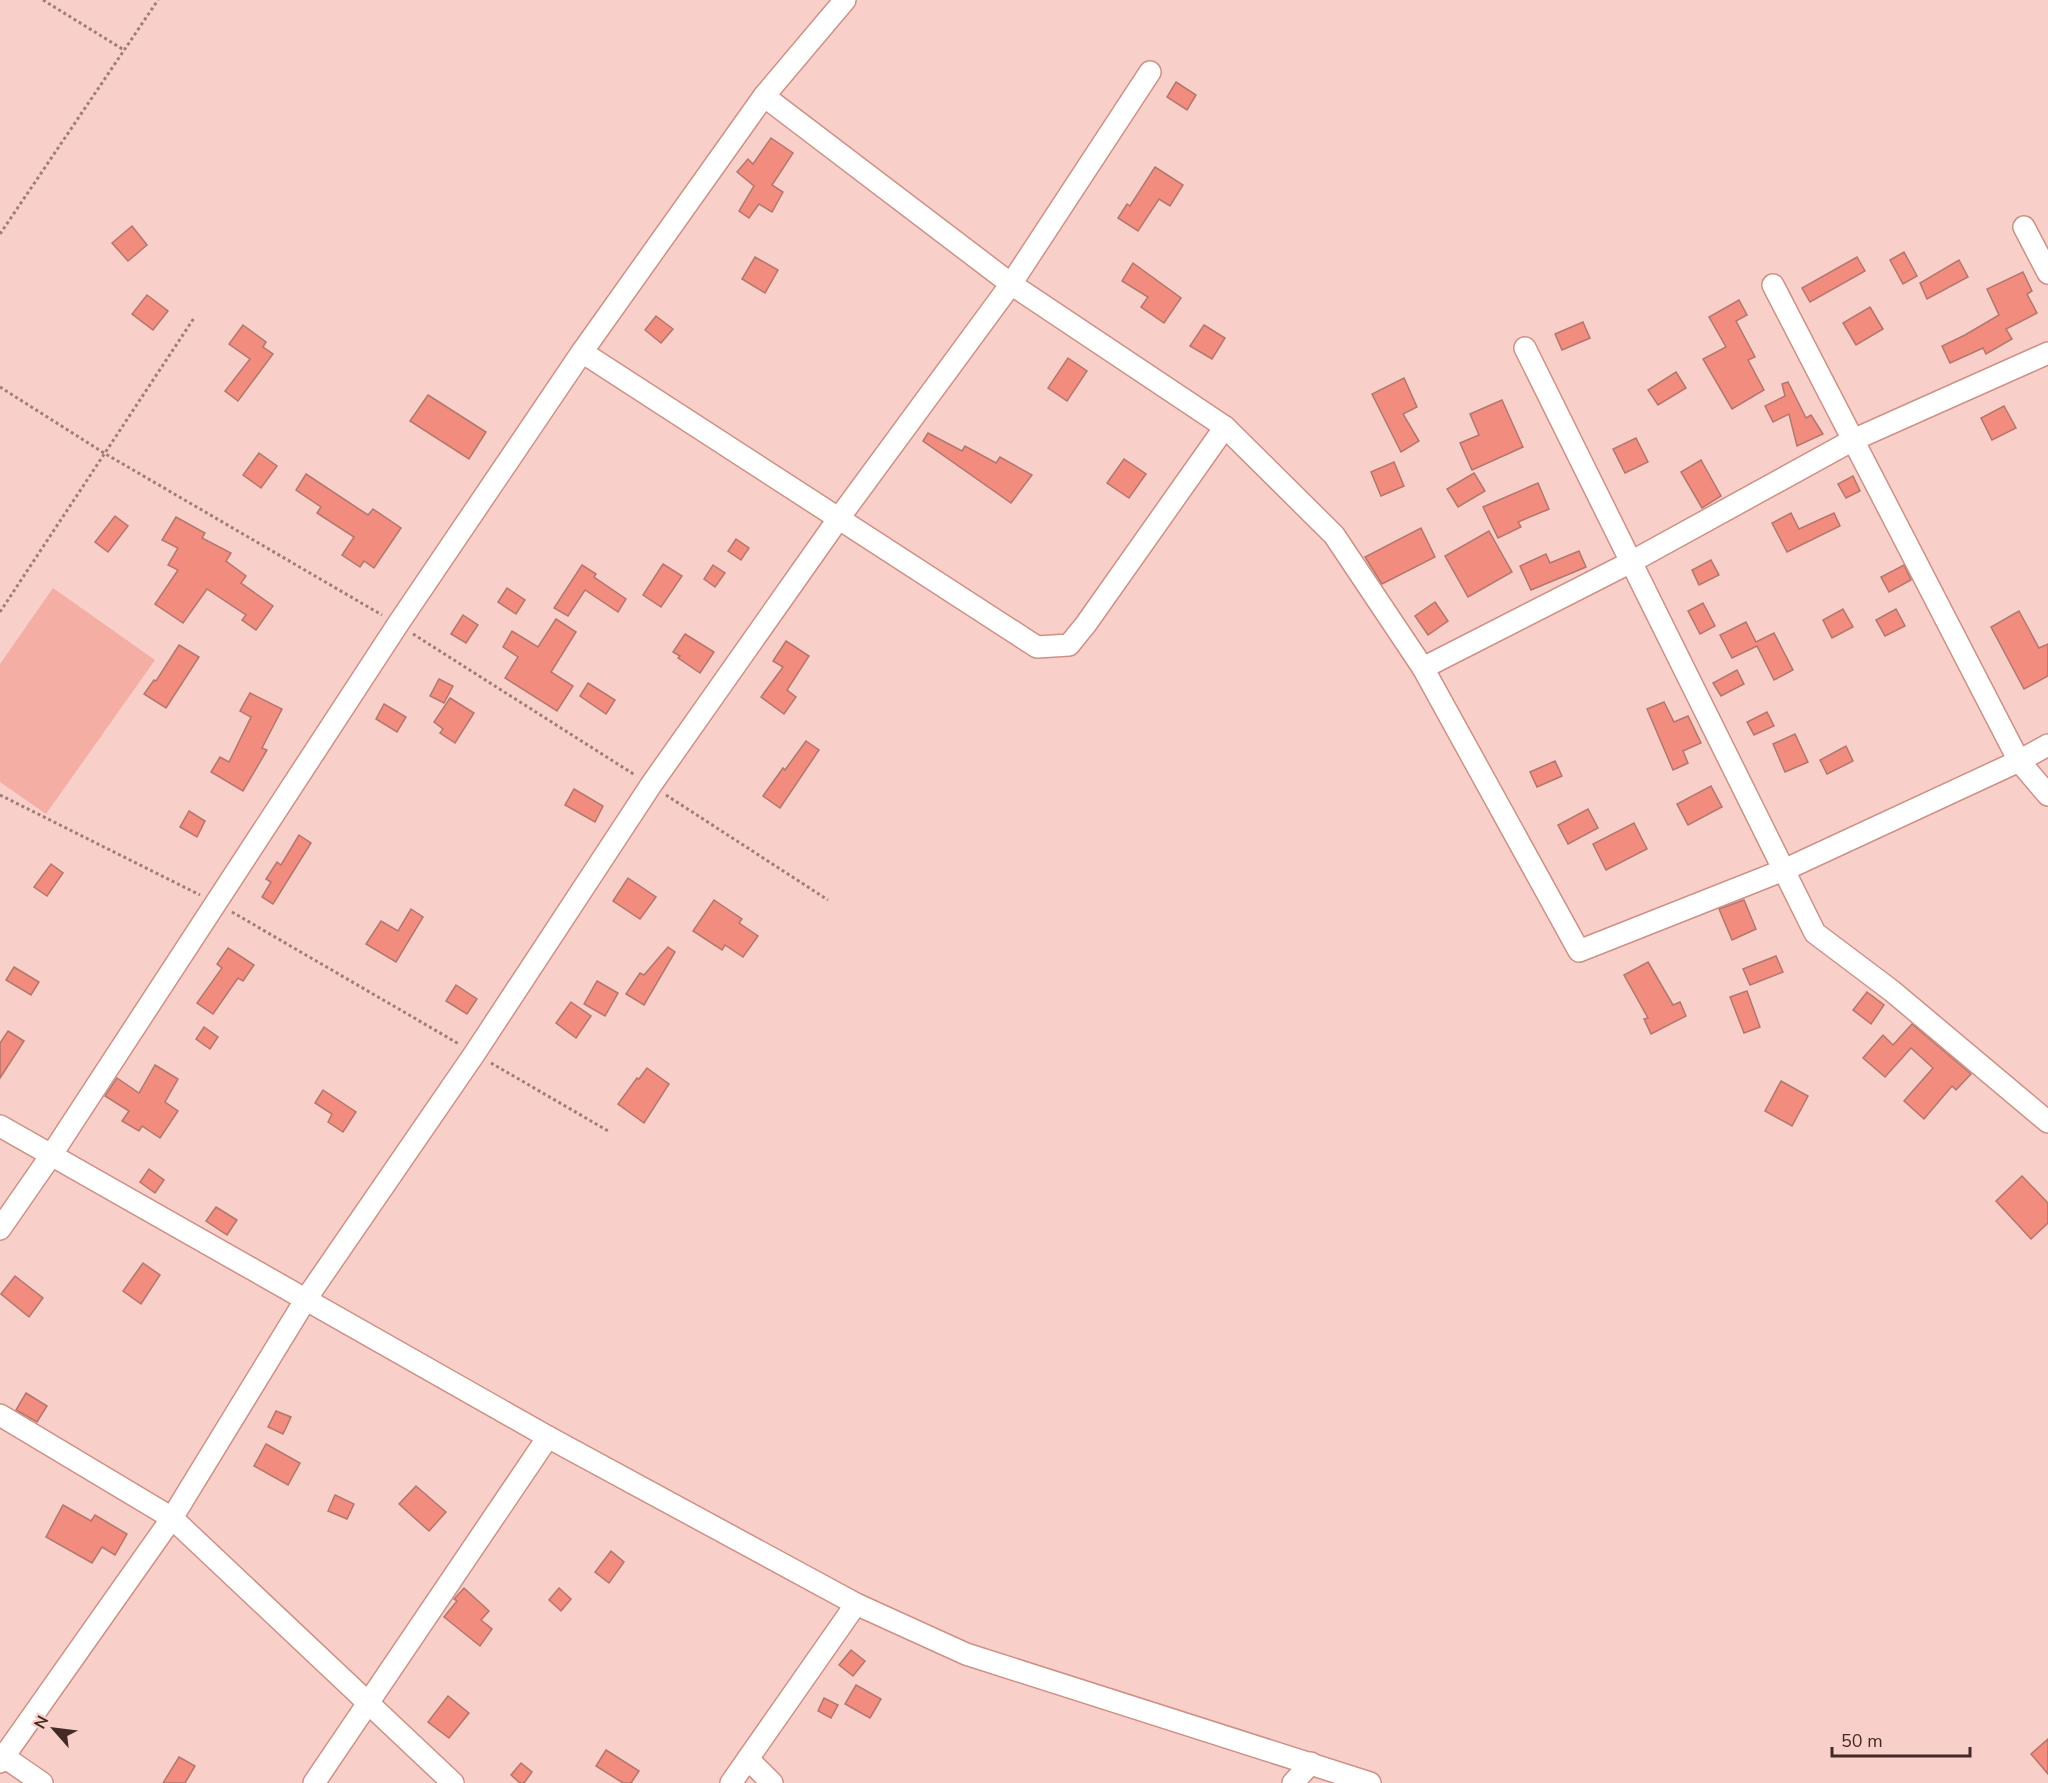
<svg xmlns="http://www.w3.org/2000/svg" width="2048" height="1783" font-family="'Nunito Sans',sans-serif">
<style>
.green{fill:#f5aea4}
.building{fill:#f18c7e;stroke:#b4766d;stroke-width:1.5}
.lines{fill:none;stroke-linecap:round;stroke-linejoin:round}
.minor-casing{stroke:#cf9086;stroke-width:24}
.path{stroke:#9f7e78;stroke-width:3;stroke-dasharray:3 3;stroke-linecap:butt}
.minor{stroke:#fff;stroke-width:21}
</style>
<rect width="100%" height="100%" fill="#f9d0c9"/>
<path class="green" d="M 53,588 L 155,660 L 46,814 L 0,782 L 0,664 Z"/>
<g class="building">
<path d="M 1176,82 L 1196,95 L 1187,110 L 1167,97 Z"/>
<path d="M 771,138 L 793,153 L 772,185 L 783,192 L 772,212 L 759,204 L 749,218 L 739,211 L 754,186 L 737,172 L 748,159 L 753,164 Z"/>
<path d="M 1155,167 L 1183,185 L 1170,206 L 1159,199 L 1138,231 L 1118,218 L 1127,204 L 1130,206 Z"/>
<path d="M 132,226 L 147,245 L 128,261 L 112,243 Z"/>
<path d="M 1904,252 L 1917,276 L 1903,284 L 1890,260 Z"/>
<path d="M 755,257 L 778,270 L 765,293 L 742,279 Z"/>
<path d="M 1857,257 L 1865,271 L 1810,302 L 1802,288 Z"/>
<path d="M 1959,260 L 1968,277 L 1927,299 L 1920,283 Z"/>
<path d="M 1133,263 L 1181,298 L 1164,323 L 1141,307 L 1148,297 L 1122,281 Z"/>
<path d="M 2023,272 L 2032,291 L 2027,294 L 2037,313 L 2006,329 L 2012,339 L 1986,354 L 1983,348 L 1950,363 L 1942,346 L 1965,335 L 1999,315 L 1987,289 Z"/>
<path d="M 147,295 L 168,311 L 153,330 L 132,314 Z"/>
<path d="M 1739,300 L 1747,315 L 1736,321 L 1755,357 L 1748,360 L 1764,390 L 1732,409 L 1703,359 L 1726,347 L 1709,317 Z"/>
<path d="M 1870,307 L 1883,329 L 1856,345 L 1843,323 Z"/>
<path d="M 656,316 L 673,329 L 661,343 L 645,330 Z"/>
<path d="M 1583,322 L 1590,338 L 1562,350 L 1555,334 Z"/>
<path d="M 243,325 L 266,342 L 263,347 L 273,354 L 238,401 L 225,391 L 250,359 L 229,344 Z"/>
<path d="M 1204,325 L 1225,338 L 1212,359 L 1190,346 Z"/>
<path d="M 1068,358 L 1087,371 L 1067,401 L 1048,388 Z"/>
<path d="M 1676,372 L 1686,388 L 1658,405 L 1648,390 Z"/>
<path d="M 1404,378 L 1417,407 L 1403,414 L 1419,441 L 1401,452 L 1372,394 Z"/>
<path d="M 1788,382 L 1806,418 L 1811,415 L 1823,434 L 1797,446 L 1789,414 L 1773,422 L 1765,406 L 1785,396 L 1782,384 Z"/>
<path d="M 428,395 L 486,432 L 469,459 L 410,421 Z"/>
<path d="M 1502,400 L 1523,447 L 1472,470 L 1460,443 L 1479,435 L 1470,414 Z"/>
<path d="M 2004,406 L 2016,428 L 1992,440 L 1981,418 Z"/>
<path d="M 928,433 L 962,451 L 965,446 L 996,463 L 1000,457 L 1032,475 L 1011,503 L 923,441 Z"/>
<path d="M 1636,438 L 1648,462 L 1625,473 L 1613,449 Z"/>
<path d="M 259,453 L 277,466 L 261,488 L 243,475 Z"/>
<path d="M 1124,459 L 1146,474 L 1129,498 L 1107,483 Z"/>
<path d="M 1701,460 L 1721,496 L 1702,508 L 1681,472 Z"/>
<path d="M 1394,462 L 1404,486 L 1381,496 L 1371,472 Z"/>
<path d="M 1474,473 L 1485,491 L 1458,507 L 1447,489 Z"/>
<path d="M 306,474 L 368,515 L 373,509 L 401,528 L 374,568 L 364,561 L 360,567 L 342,555 L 354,537 L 317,513 L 321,507 L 296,490 Z"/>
<path d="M 1853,476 L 1860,491 L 1846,498 L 1838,484 Z"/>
<path d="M 1538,483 L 1549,509 L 1518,522 L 1521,527 L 1498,538 L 1483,507 Z"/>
<path d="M 1791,513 L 1799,529 L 1834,513 L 1840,526 L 1787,552 L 1772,523 Z"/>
<path d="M 115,516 L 128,526 L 108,552 L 95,542 Z"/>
<path d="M 176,517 L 205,533 L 202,538 L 231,553 L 226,561 L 246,576 L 241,583 L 273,606 L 256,630 L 242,620 L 246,615 L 207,589 L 183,623 L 155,604 L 178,570 L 168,565 L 178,548 L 162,540 Z"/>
<path d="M 1421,528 L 1435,557 L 1382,584 L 1365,557 Z"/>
<path d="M 1489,531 L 1512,572 L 1468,597 L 1445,556 Z"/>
<path d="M 736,539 L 749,548 L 741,560 L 728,551 Z"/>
<path d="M 1579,551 L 1586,567 L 1531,590 L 1520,566 L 1546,554 L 1550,563 Z"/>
<path d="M 1711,560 L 1719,575 L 1699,585 L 1692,570 Z"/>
<path d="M 663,564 L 682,576 L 661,607 L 643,595 Z"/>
<path d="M 582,565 L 596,574 L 594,577 L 626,599 L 618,612 L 585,590 L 568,616 L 554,608 Z"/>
<path d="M 713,565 L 725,573 L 715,587 L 704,579 Z"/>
<path d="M 1904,565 L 1911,580 L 1889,592 L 1881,577 Z"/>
<path d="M 507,588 L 525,600 L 516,614 L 498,602 Z"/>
<path d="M 1435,602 L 1448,621 L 1428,635 L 1415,616 Z"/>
<path d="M 1703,603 L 1715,626 L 1700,634 L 1688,611 Z"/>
<path d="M 1843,609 L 1853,627 L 1832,638 L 1823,620 Z"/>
<path d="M 1896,609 L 1905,626 L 1885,636 L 1876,620 Z"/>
<path d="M 2019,611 L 2039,648 L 2048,644 L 2048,676 L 2024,689 L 1991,627 Z"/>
<path d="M 463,615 L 478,625 L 466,643 L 451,634 Z"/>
<path d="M 556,619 L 576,632 L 551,672 L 573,686 L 557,711 L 505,678 L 518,657 L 503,647 L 512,631 L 538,647 Z"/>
<path d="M 1746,622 L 1756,642 L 1774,633 L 1793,670 L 1774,680 L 1757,646 L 1732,658 L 1720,635 Z"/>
<path d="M 685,634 L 714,652 L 700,673 L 678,658 L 680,656 L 673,652 Z"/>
<path d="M 786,641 L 809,656 L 787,690 L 796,697 L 784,714 L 761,697 L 783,667 L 773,661 Z"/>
<path d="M 179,645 L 199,657 L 166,708 L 144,694 L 154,680 L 156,681 Z"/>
<path d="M 1737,670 L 1744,684 L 1721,696 L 1713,683 Z"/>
<path d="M 439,679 L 453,686 L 444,703 L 430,696 Z"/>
<path d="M 588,683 L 615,700 L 606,714 L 580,696 Z"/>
<path d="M 250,693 L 282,709 L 262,748 L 267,750 L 243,791 L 211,772 L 220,757 L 229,762 L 251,717 L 240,711 Z"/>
<path d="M 450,698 L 474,713 L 455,743 L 440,733 L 443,729 L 434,722 Z"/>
<path d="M 1664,702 L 1674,722 L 1688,716 L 1701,743 L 1683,751 L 1688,763 L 1673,770 L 1647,709 Z"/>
<path d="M 384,704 L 406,717 L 397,732 L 376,719 Z"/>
<path d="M 1767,712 L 1774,726 L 1754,735 L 1747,722 Z"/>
<path d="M 1795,734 L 1808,762 L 1785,772 L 1773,744 Z"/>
<path d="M 806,741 L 819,750 L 780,808 L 763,796 L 783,768 L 785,770 Z"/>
<path d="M 1846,746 L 1853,761 L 1827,774 L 1820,760 Z"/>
<path d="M 1555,761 L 1562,776 L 1537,787 L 1530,772 Z"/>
<path d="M 1711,786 L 1722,807 L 1688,825 L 1677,804 Z"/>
<path d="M 574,789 L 603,806 L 595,822 L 565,805 Z"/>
<path d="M 1588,809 L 1598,828 L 1568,844 L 1558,825 Z"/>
<path d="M 189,811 L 205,821 L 197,837 L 180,827 Z"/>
<path d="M 1634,823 L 1647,849 L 1606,870 L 1593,844 Z"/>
<path d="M 299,835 L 311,843 L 273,904 L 262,897 L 271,882 L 266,879 L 277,862 L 281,865 Z"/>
<path d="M 51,864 L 63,873 L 47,896 L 34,887 Z"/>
<path d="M 628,878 L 656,897 L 640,919 L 613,901 Z"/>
<path d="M 714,900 L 742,919 L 739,923 L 758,936 L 743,957 L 725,945 L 722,950 L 693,931 Z"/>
<path d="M 1744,900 L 1756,929 L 1732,940 L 1719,909 Z"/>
<path d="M 411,909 L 423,917 L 396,962 L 366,944 L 381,921 L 398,931 Z"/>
<path d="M 668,947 L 675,952 L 644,1005 L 626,994 L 640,973 L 644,975 Z"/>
<path d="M 228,948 L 254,965 L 243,981 L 238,978 L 213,1014 L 197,1003 L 222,968 L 217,964 Z"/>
<path d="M 1776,956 L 1783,972 L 1750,985 L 1743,969 Z"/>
<path d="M 1648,962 L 1673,1005 L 1680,1002 L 1686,1016 L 1651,1034 L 1644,1019 L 1648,1018 L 1624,975 Z"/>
<path d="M 14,967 L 39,982 L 31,995 L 6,980 Z"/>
<path d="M 597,981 L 618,993 L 605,1016 L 584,1004 Z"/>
<path d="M 456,985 L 477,999 L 467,1014 L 446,1001 Z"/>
<path d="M 1747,991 L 1760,1027 L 1744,1033 L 1730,997 Z"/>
<path d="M 1867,992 L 1884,1005 L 1871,1024 L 1853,1010 Z"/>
<path d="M 571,1002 L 591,1016 L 576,1038 L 556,1023 Z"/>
<path d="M 1912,1024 L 1971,1074 L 1956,1090 L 1952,1086 L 1924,1119 L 1904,1101 L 1933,1068 L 1911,1048 L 1885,1077 L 1863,1058 L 1883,1035 L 1893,1045 Z"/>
<path d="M 204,1027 L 218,1037 L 210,1049 L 196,1039 Z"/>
<path d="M 8,1031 L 24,1041 L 0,1078 L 0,1043 Z"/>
<path d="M 155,1065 L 178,1079 L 165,1102 L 178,1111 L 160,1138 L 142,1126 L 139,1131 L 122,1121 L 129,1111 L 105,1096 L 117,1078 L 139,1093 Z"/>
<path d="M 647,1068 L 669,1084 L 644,1123 L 618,1104 L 637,1078 L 639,1079 Z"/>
<path d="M 1781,1081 L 1808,1096 L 1792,1126 L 1765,1111 Z"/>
<path d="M 323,1090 L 356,1112 L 343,1132 L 328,1122 L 332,1114 L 315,1103 Z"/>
<path d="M 149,1169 L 164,1180 L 155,1193 L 140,1182 Z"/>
<path d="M 2022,1176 L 2048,1203 L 2048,1223 L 2031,1239 L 1996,1201 Z"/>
<path d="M 216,1207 L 237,1220 L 227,1235 L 206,1221 Z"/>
<path d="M 143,1263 L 160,1275 L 141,1304 L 123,1291 Z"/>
<path d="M 15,1276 L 43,1298 L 29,1317 L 1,1294 Z"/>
<path d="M 26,1393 L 47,1406 L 37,1422 L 16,1410 Z"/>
<path d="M 276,1411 L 291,1417 L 283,1434 L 268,1427 Z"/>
<path d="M 266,1444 L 300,1463 L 288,1485 L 254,1466 Z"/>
<path d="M 416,1486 L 446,1512 L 429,1531 L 399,1504 Z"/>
<path d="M 335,1495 L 354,1504 L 347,1519 L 328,1511 Z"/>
<path d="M 63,1505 L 91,1521 L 95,1515 L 127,1534 L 115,1555 L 102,1547 L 92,1563 L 46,1537 Z"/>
<path d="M 611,1551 L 624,1562 L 609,1583 L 595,1572 Z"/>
<path d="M 464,1588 L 489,1611 L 481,1620 L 492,1629 L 480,1646 L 444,1617 L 457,1601 L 454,1599 Z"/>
<path d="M 559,1588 L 571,1599 L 561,1611 L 549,1600 Z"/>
<path d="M 851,1650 L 865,1661 L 853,1676 L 839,1665 Z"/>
<path d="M 856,1685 L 881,1699 L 870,1718 L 845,1704 Z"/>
<path d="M 448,1696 L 469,1713 L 449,1738 L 428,1722 Z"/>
<path d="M 824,1698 L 838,1705 L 831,1718 L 818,1711 Z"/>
<path d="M 2048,1739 L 2048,1774 L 2031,1754 Z"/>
<path d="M 606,1750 L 639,1771 L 631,1783 L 623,1783 L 596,1766 Z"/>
<path d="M 179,1757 L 195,1766 L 185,1783 L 163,1783 Z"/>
<path d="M 521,1763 L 532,1772 L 524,1783 L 520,1783 L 511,1775 Z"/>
</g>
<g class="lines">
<defs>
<g id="minor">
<path d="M 764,96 L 1011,284 L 1225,427 L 1334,535 L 1423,668 L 1579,951 L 1784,870 L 2019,761 L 2048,745"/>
<path d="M 2024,227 L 2048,273"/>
<path d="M 1773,285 L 2019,761 L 2048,795"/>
<path d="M 1525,348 L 1815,933 L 1892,991 L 2048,1122"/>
<path d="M 582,352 L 1037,647 L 1069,645 L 1086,624 L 1225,427"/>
<path d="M 1423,668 L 1631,562 L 1853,440 L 2048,353"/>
<path d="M 0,1126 L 548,1437 L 856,1604 L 966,1654 L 1370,1783"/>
<path d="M 0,1229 L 52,1154 L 398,624 L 582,352 L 764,96 L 845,0"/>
<path d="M 0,1415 L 172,1518 L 453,1783"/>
<path d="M 0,1754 L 42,1783"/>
<path d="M 748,1759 L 772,1783"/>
<path d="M 0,1762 L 172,1518 L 306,1299 L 475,1053 L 651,785 L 839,518 L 1011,284 L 1150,72"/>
<path d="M 314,1783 L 548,1437"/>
<path d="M 731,1783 L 856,1604"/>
<path d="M 1293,1783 L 1311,1763"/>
</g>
</defs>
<use href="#minor" class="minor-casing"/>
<g class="path">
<path d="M 43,0 L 124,50"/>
<path d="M 0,234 L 158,0"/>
<path d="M 0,387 L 104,453 L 382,615"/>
<path d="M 0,612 L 194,318"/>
<path d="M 413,634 L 635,775"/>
<path d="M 0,795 L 200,895"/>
<path d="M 666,795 L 828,900"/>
<path d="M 232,912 L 459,1044"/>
<path d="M 491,1063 L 610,1132"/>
</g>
<use href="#minor" class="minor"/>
</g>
<g transform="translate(54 1729) rotate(298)" stroke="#f9d0c9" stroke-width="4.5" paint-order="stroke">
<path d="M0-4.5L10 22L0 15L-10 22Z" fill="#442a26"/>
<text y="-9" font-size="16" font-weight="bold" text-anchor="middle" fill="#442a26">N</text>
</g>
<path d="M1832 1747v9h138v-9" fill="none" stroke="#442a26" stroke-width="3"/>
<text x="1841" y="1747" font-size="18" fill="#442a26" stroke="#f9d0c9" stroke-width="4.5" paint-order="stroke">50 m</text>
</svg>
